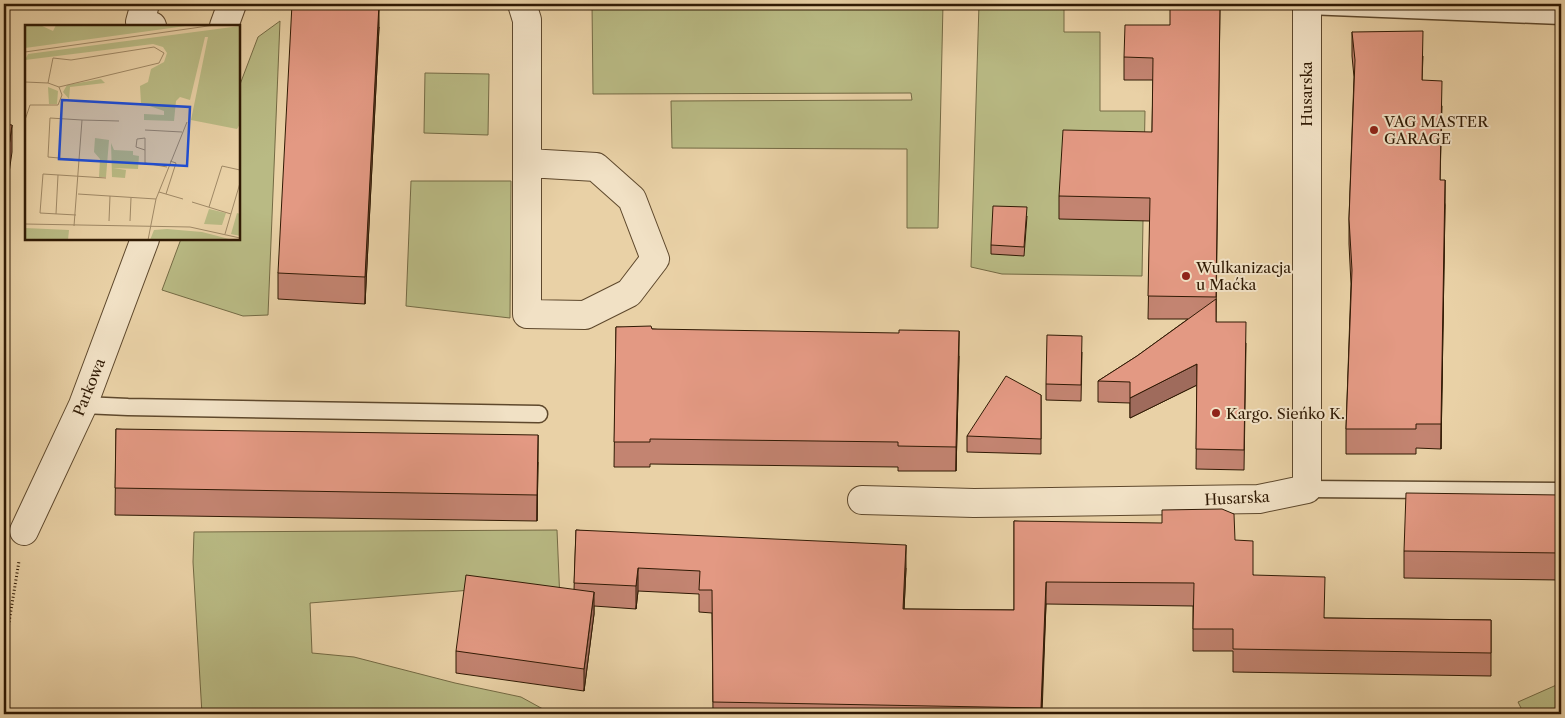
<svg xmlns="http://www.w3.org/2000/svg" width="1565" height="718" font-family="'Libre Caslon Text',serif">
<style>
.green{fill:#b9ba84;stroke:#746a44}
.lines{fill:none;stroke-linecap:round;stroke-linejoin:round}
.lane-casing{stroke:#5e482c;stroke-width:19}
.street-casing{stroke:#5e482c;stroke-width:30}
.path{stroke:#301a04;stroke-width:3;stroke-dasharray:1 2.5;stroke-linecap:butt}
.lane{stroke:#f1e1c5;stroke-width:16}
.street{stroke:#f1e1c5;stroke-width:28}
.wall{fill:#c38471;stroke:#301a04}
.shaded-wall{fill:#9f6b5c;stroke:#301a04}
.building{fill:#e39983;stroke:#301a04}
.poi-dot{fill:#8f2418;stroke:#f1e1c5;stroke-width:2}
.labels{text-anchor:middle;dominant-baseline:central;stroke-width:4;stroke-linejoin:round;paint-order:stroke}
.street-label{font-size:15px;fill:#301a04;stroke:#f1e1c5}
.poi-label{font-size:15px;fill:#301a04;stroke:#f1e1c5;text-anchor:start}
.inset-road{fill:none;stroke:#9f8865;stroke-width:1}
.view{fill:#1d4ed8;fill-opacity:0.15;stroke:#1d4ed8;stroke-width:2.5}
.inset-edge{fill:none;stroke:#301a04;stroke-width:2.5}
</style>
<rect width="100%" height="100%" fill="#e9d1a6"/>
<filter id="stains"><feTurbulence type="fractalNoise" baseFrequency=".004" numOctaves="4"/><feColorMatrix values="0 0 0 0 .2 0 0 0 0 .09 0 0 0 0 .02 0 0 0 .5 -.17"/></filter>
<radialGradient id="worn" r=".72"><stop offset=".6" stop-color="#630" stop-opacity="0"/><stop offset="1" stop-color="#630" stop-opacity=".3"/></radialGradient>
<g class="green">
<path d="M 592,4 L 943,4 L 938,228 L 907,228 L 907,149 L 672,148 L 671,101 L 912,100 L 911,93 L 593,94 Z"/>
<path d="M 979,4 L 1064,4 L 1064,32 L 1100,32 L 1100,111 L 1145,111 L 1142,276 L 1002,274 L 971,267 Z"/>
<path d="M 280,21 L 268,315 L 243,316 L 162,290 L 181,239 L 239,239 L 239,87 L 258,37 Z"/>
<path d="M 425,73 L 489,74 L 488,135 L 424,133 Z"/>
<path d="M 411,181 L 511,181 L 510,318 L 406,306 Z"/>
<path d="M 557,530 L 560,602 L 471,590 L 310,603 L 312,653 L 354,657 L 455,683 L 521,697 L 552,714 L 202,714 L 193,562 L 194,532 Z"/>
<path d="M 1561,683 L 1561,714 L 1524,714 L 1518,702 Z"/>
</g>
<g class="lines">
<defs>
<g id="lane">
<path d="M 1307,6 L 1561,16"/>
<path d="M 83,405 L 128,407 L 539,414"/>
<path d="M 1307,489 L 1561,491"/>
</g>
<g id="street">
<path d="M 145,4 L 140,22 L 152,26"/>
<path d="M 522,4 L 527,20 L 527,314 L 585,315 L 629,293 L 655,259 L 632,199 L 596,167 L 528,163"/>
<path d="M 224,26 L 232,4"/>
<path d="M 862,500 L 974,503 L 1259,499 L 1307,489 L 1307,4"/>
<path d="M 24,531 L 83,405 L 145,239"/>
</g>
</defs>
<use href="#lane" class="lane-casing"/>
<use href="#street" class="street-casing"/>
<path class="path" d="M 4,653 L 19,561"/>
<use href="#lane" class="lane"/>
<use href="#street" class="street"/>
</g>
<g class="wall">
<path d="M 1220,4 L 1216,322 L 1246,343 L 1244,470 L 1196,469 L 1197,385 L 1130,418 L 1130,403 L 1098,402 L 1098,381 L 1137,356 L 1188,319 L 1148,319 L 1150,221 L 1059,219 L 1059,196 L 1152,132 L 1153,80 L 1124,80 L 1124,57 L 1170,25 Z"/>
<path d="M 379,27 L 365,304 L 278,299 L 278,273 Z"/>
<path d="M 1352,32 L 1423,56 L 1422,80 L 1442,106 L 1440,180 L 1445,205 L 1441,449 L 1416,448 L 1416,454 L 1346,454 L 1346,429 L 1351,284 L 1349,244 L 1349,219 L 1354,77 L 1352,56 Z"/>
<path d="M 1027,216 L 1024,256 L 991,254 L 991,245 Z"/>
<path d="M 616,327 L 652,329 L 959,356 L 956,471 L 898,471 L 898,467 L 650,464 L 650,467 L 614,467 Z"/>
<path d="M 1082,352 L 1081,401 L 1046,400 L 1046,384 Z"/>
<path d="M 1041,395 L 1041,454 L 967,452 L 967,436 Z"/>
<path d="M 116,429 L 538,462 L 537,521 L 115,515 Z"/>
<path d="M 1561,495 L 1561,580 L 1404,578 L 1404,551 Z"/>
<path d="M 1014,521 L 1235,540 L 1253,575 L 1325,618 L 1491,620 L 1491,676 L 1233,672 L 1233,651 L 1193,651 L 1193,606 L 1046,604 L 1042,714 L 713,714 L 712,613 L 699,612 L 699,594 L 638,591 L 636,609 L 594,606 L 594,614 L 584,691 L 456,673 L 456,651 L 574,590 L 576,530 L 906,568 L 904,609 L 1014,610 Z"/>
</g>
<g class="shaded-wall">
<path d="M 379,4 L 379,27 L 365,304 L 365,277 Z"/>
<path d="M 12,125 L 12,152 L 4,208 L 4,182 Z"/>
<path d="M 1445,180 L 1445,205 L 1441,449 L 1441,424 Z"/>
<path d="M 959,331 L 959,356 L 956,471 L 956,447 Z"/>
<path d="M 1197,364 L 1197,385 L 1130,418 L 1130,398 Z"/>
<path d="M 538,435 L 538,462 L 537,521 L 537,495 Z"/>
<path d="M 906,545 L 906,568 L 903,631 L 903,609 Z"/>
<path d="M 638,568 L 638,591 L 636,609 L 636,586 Z"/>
<path d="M 1046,582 L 1046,604 L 1041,714 Z"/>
<path d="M 594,592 L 594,614 L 584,691 L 584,669 Z"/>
</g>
<g class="building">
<path d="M 292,4 L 379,4 L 365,277 L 278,273 Z"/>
<path d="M 1170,4 L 1220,4 L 1216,297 L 1148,296 L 1150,198 L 1059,196 L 1063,130 L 1152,132 L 1153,58 L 1124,57 L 1125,25 L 1170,25 Z"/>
<path d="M 1423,31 L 1422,80 L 1442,81 L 1440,180 L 1445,180 L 1441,424 L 1416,424 L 1416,429 L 1346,429 L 1352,270 L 1349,219 L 1355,60 L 1352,32 Z"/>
<path d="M 4,124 L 12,125 L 4,182 Z"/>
<path d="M 993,206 L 1027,207 L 1024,247 L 991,245 Z"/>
<path d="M 1216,299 L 1216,322 L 1246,322 L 1244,450 L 1196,449 L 1197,364 L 1130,398 L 1130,382 L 1098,381 L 1137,356 Z"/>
<path d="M 651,326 L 652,329 L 899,333 L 899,330 L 959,331 L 956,447 L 898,446 L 898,442 L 650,439 L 650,442 L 614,442 L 616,327 Z"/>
<path d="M 1047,335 L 1082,336 L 1081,385 L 1046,384 Z"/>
<path d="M 1006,376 L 1041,395 L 1041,439 L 967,436 Z"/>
<path d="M 116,429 L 538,435 L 537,495 L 115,488 Z"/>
<path d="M 1406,493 L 1561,495 L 1561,553 L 1404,551 Z"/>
<path d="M 1222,509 L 1234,514 L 1235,540 L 1253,541 L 1253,575 L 1325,577 L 1324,618 L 1491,620 L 1491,653 L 1233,649 L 1233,629 L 1193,629 L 1194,583 L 1046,582 L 1041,708 L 713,702 L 712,590 L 699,590 L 700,571 L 638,568 L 636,586 L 574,583 L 576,530 L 906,545 L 903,609 L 1014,610 L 1014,521 L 1162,523 L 1162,510 Z"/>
<path d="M 466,575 L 594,592 L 584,669 L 456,651 Z"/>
</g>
<g class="poi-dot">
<circle cx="1374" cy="130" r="5"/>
<circle cx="1186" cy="276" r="5"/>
<circle cx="1216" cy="413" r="5"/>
</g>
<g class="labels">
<g class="street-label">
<text transform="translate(1306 94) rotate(-90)">Husarska</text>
<text transform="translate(89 387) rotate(-68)">Parkowa</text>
<text transform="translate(1237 498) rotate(-3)">Husarska</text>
</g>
<g class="poi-label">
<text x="1384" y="121">VAG MASTER<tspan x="1384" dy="17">GARAGE</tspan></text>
<text x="1196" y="267">Wulkanizacja<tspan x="1196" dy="17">u Maćka</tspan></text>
<text x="1226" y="413">Kargo. Sieńko K.</text>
</g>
</g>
<g transform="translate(25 25)">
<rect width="215" height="215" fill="#e9d1a6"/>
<path d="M 0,0 L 15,0 L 28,6 L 31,0 L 168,0 L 0,23 ZM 215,1 L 215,99 L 212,104 L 166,95 L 183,12 L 180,12 L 165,75 L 155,72 L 151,76 L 149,96 L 119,95 L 119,89 L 139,90 L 139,86 L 116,78 L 115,61 L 123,57 L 126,44 L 139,37 L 142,28 L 138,22 L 128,19 L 0,35 L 3,29 ZM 76,54 L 80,58 L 45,62 L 44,74 L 38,67 L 42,60 ZM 23,62 L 33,66 L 32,79 L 24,79 ZM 70,113 L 84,115 L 81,152 L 74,152 L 75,134 L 69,127 ZM 86,118 L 89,125 L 108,126 L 108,130 L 114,131 L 113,144 L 88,143 L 101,145 L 100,153 L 87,152 ZM 184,184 L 201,188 L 197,200 L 179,199 ZM 212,188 L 215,189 L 215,211 L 206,209 ZM 0,203 L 44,205 L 43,215 L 0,215 ZM 142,204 L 177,207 L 208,215 L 125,215 L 129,205 Z" fill="#b9ba84"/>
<path class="inset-road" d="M 0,27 L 190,0M 0,57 L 23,58 L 34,62 L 37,70 L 33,80 L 5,80 L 0,95M 23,58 L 28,33 L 46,35 L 129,22 L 139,28 L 134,38 L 34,62M 120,105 L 157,107M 120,125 L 111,122 L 112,114 L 120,113 L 120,138 L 142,142M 55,135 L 23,132 L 25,93 L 57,95M 134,167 L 158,174M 53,169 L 131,174M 141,169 L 151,138 L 145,136M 167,177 L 206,189M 184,182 L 197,141 L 215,145M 31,189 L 33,150M 51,190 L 15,188 L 18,149 L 81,153M 84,196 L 85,171M 105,196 L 106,173M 0,199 L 165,202 L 215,213M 49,201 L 57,95 L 94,96M 200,209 L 215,158M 123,215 L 131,174 L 162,97"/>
<path class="view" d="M 37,75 L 165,82 L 162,141 L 34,134 Z"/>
<rect width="215" height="215" class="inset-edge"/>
</g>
<rect width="1565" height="718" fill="none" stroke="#e9d1a6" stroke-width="20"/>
<rect x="5" y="5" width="1555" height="708" fill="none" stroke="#301a04" stroke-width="2.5"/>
<rect x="10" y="10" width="1545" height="698" fill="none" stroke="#301a04"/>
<rect width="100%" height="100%" filter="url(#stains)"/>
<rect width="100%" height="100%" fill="url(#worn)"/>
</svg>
